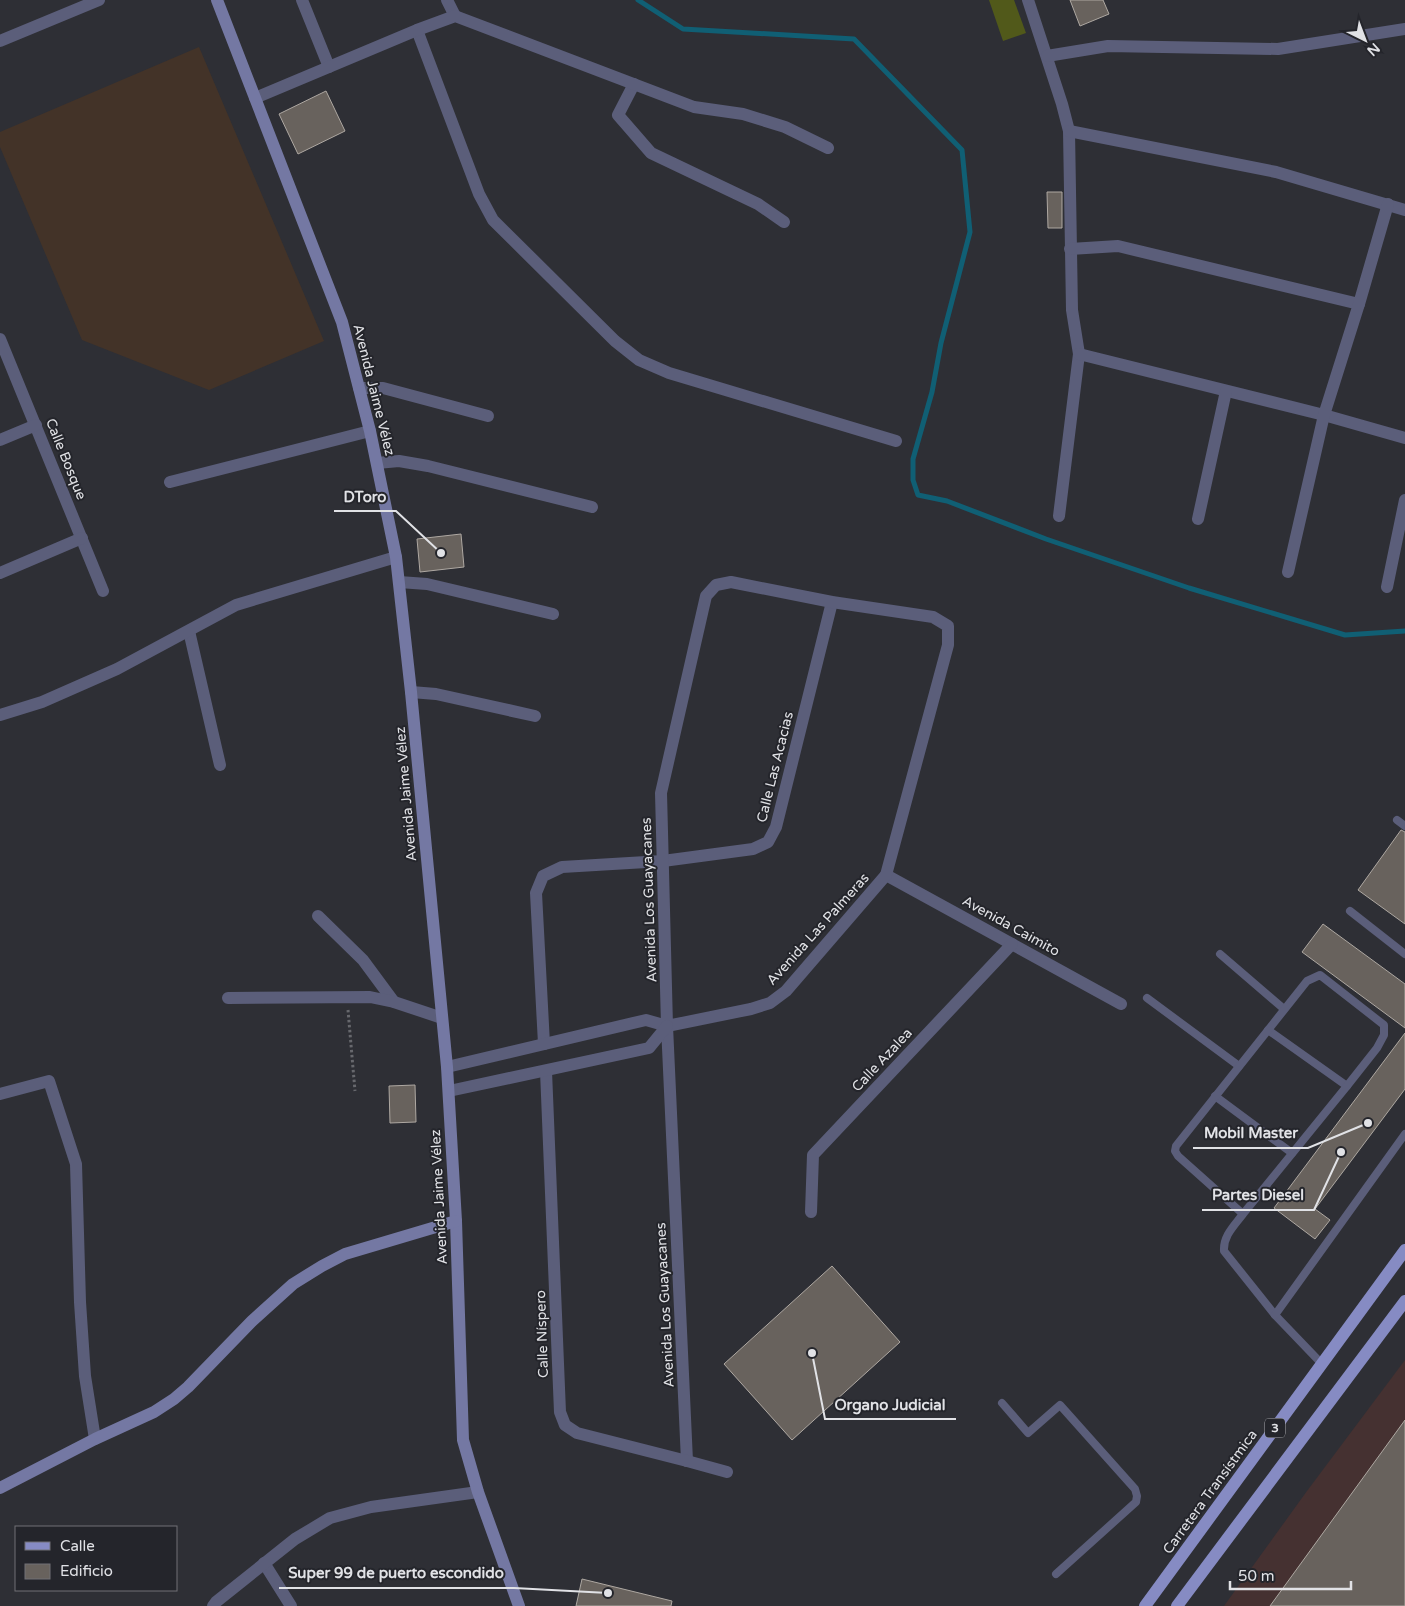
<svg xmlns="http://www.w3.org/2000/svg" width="1405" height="1606" font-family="'Varela Round',sans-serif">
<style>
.industrial{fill:#453131}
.education{fill:#433328}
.green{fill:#51591a}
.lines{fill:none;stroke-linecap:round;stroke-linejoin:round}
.stream{stroke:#105f74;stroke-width:5}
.building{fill:#68625d;stroke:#aea8a2}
.path{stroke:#67686d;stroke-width:3;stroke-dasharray:2.5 2.5;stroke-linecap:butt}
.lane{stroke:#5b5e7a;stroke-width:8}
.street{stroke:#5b5e7a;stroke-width:12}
.secondary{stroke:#7478a3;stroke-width:12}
.primary{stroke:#868bc3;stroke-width:12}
.labels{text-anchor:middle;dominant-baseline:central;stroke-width:4;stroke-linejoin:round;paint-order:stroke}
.shield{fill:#24252b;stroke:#a8a9ae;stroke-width:1}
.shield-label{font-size:12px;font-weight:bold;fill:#e1e2e6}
.street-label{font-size:14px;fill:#e1e2e6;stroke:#24252b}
.leader{fill:none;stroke:#e1e2e6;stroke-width:2}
.callout-dot{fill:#e1e2e6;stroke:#24252b;stroke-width:2}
.callout-label{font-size:15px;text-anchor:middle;font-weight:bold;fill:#e1e2e6;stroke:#24252b;stroke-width:4;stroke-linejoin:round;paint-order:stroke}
</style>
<rect width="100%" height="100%" fill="#2e2f35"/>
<path class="industrial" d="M 1405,1360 L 1405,1606 L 1224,1606 L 1307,1491 Z"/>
<path class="education" d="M 199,47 L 324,341 L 209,390 L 82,340 L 0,147 L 0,132 Z"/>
<path class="green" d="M 989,0 L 1014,0 L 1026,33 L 1003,41 Z"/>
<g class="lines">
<path class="stream" d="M 638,0 L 683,29 L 854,39 L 962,150 L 970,232 L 941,343 L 932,392 L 913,459 L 913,480 L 918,495 L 947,501 L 1046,539 L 1189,588 L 1345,635 L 1405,631"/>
</g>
<g class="building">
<path d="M 1070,0 L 1103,0 L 1109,14 L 1080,26 Z"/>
<path d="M 326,91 L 345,131 L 298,154 L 279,114 Z"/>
<path d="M 1047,192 L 1062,192 L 1062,228 L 1048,228 Z"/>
<path d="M 461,534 L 464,567 L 420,572 L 417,539 Z"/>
<path d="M 1401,830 L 1405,832 L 1405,924 L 1358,890 Z"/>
<path d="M 1323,924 L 1405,984 L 1405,1028 L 1302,952 Z"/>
<path d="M 1405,1033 L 1405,1089 L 1315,1209 L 1330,1220 L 1315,1239 L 1274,1208 Z"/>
<path d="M 415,1085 L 416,1122 L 390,1123 L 389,1086 Z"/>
<path d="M 832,1266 L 900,1342 L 792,1440 L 724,1364 Z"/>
<path d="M 1405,1420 L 1405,1606 L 1270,1606 Z"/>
<path d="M 582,1579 L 672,1601 L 671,1606 L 576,1606 Z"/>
</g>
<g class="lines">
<path class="path" d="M 348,1010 L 355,1091"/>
<g class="lane">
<path d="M 1397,820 L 1405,826"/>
<path d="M 1350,911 L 1405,954"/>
<path d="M 1220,954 L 1284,1009"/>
<path d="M 1147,998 L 1239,1066"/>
<path d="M 1268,1030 L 1347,1086"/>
<path d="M 1215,1096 L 1292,1153"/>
<path d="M 1243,1214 L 1178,1156 L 1175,1151 L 1176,1146 L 1307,981 L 1320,975 L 1384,1025 L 1384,1035 L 1377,1048 L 1347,1086 L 1243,1214 C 1234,1226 1223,1236 1224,1251 L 1275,1315 L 1322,1364"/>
<path d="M 1275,1315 L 1405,1134"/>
<path d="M 1002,1403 L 1028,1433 L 1060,1405 L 1135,1489 L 1137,1496 L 1136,1502 L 1056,1574"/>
</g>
<g class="street">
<path d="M 302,0 L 329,67"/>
<path d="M 447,0 L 455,16"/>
<path d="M 1028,0 L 1062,104 L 1069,131 L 1072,310 L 1079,354 L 1059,516"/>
<path d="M 417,30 L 479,194 L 493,220 L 615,341 L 639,360 L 669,373 L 896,441"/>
<path d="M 0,41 L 99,0"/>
<path d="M 1047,56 L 1108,46 L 1278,49 L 1405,29"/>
<path d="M 634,84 L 618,115 L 651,153 L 758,204 L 784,222"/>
<path d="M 255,98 L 417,30 L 455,16 L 694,107 L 743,114 L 785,127 L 828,148"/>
<path d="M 1069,131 L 1276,172 L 1405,210"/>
<path d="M 1070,249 L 1118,246 L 1359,304"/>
<path d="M 0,339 L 103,591"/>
<path d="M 1079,354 L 1324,415 L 1405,438"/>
<path d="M 359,388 L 383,388 L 488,416"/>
<path d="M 0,440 L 36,425"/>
<path d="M 377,463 L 399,461 L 428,466 L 592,507"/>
<path d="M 170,482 L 370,431"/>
<path d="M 1198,519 L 1226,391"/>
<path d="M 1288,572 L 1324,415 L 1359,304 L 1388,204"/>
<path d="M 0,573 L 82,538"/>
<path d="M 399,582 L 427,584 L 553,614"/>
<path d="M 1387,587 L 1405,500"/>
<path d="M 189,631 L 220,765"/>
<path d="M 411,692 L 436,694 L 535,716"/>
<path d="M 0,715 L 42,702 L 117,669 L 236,605 L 396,557"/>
<path d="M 886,875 L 1121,1004"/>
<path d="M 318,916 L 363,960 L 394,1002"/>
<path d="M 228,998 L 370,997 L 394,1002 L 442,1018"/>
<path d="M 544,1044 L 536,893 L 543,876 L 562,867 L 663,861 L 753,849 L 768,842 L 776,827 L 832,602"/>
<path d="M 447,1067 L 646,1020 L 667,1026 L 751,1009 L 770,1003 L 786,991 L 886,875 L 948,645 L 948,626 L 933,617 L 832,602 L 731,582 L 716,585 L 706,596 L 661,793 L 667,1026 L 687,1461"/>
<path d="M 546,1071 L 560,1412 L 565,1425 L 577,1433 L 687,1461 L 727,1472"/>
<path d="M 449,1091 L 649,1048 L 667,1026"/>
<path d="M 0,1094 L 49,1081 L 76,1164 L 80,1302 L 85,1376 L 95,1439"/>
<path d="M 811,1212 L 813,1155 L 1012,944"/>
<path d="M 264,1563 L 291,1606"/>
<path d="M 213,1606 L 216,1602 L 295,1539 L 330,1518 L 371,1507 L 478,1492"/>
</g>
<g class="secondary">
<path d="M 217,0 L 342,322 L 370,431 L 396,557 L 411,692 L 447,1067 L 456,1221 L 463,1440 L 478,1492 L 519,1606"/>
<path d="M 0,1488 L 95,1439 L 154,1412 L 174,1399 L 188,1387 L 252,1321 L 293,1284 L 322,1266 L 345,1254 L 456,1221"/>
</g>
<g class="primary">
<path d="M 1145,1606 L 1405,1250"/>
<path d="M 1177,1606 L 1405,1301"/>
</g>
</g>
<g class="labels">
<rect class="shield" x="1265" y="1418.5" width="20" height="19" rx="4"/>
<g class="shield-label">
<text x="1275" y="1428">3</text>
</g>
<g class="street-label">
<text transform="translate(374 390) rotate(76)">Avenida Jaime Vélez</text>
<text transform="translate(66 459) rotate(68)">Calle Bosque</text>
<text transform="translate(775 767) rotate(-76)">Calle Las Acacias</text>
<text transform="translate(406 794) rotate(-95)">Avenida Jaime Vélez</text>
<text transform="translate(649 900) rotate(-92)">Avenida Los Guayacanes</text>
<text transform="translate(1011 926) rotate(29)">Avenida Caimito</text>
<text transform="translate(818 929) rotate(-48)">Avenida Las Palmeras</text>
<text transform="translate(882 1060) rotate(-47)">Calle Azalea</text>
<text transform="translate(439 1197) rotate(-93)">Avenida Jaime Vélez</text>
<text transform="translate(665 1305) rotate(-93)">Avenida Los Guayacanes</text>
<text transform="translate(542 1334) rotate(-92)">Calle Níspero</text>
<text transform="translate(1210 1492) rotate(-54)">Carretera Transístmica</text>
</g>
</g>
<path class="leader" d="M441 553L396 511H334M1368 1123L1308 1148H1193M1341 1152L1314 1210H1202M812 1353L825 1419H956M608 1593L514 1588H279"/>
<g class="callout-dot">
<circle cx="441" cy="553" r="5"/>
<circle cx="1368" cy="1123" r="5"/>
<circle cx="1341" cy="1152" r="5"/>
<circle cx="812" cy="1353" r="5"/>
<circle cx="608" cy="1593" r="5"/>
</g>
<g class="callout-label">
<text x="365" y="502">DToro</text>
<text x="1251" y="1138">Mobil Master</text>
<text x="1258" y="1200">Partes Diesel</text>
<text x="890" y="1410">Organo Judicial</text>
<text x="396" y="1578">Super 99 de puerto escondido</text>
</g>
<rect x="15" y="1526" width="162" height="65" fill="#24252b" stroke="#707176"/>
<rect x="25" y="1542" width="25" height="8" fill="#868bc3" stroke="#707176"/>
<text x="60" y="1551" font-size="15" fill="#e1e2e6">Calle</text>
<rect x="25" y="1564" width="25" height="15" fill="#68625d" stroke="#707176"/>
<text x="60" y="1576" font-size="15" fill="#e1e2e6">Edificio</text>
<g transform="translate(1365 40) rotate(138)" stroke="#24252b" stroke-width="4" paint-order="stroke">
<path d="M0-4L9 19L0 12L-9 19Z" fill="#e1e2e6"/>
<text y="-8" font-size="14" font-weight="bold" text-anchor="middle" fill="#e1e2e6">N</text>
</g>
<path d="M1230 1581v8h121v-8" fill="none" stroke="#e1e2e6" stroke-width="2.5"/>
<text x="1238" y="1581" font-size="15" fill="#e1e2e6" stroke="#24252b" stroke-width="4" paint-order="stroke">50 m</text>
</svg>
